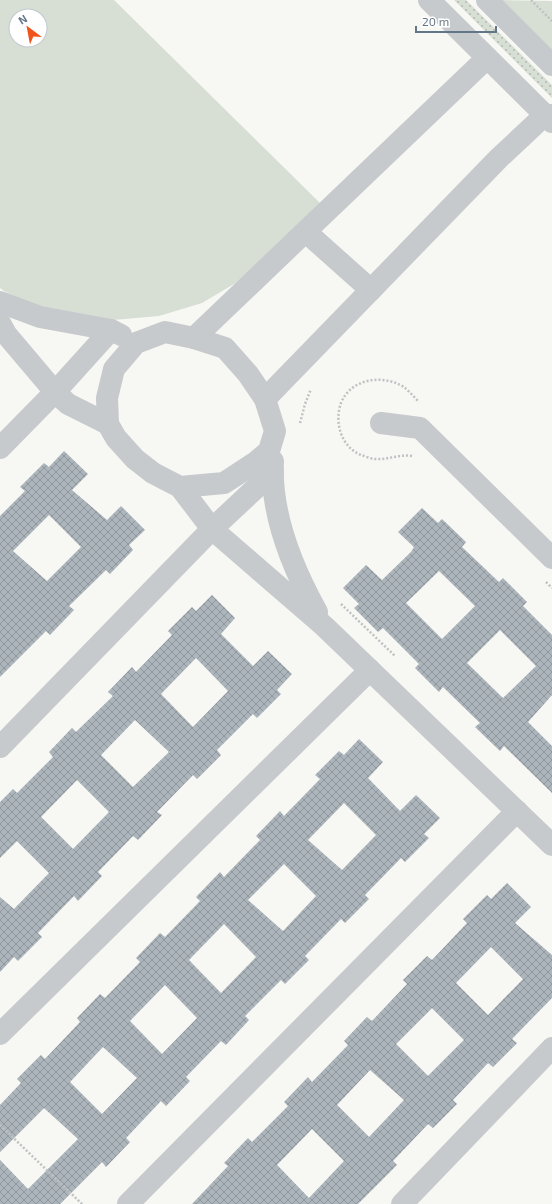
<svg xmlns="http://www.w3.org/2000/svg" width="552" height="1204" font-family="'Exo 2',sans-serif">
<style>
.grass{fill:url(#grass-dots)}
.park{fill:#d7dfd4;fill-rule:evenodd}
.building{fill:url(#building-cross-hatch);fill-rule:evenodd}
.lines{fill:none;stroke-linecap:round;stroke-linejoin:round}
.path{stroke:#bfc2c4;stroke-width:2.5;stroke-dasharray:2 2;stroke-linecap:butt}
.street{stroke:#c6cacd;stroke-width:22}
</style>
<defs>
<pattern id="grass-dots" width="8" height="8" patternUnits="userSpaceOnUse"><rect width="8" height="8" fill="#d7dfd4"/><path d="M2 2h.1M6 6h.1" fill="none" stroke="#b2b9b2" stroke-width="1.8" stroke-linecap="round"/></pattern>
<pattern id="building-cross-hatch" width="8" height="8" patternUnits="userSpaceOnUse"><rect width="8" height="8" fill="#acb5bb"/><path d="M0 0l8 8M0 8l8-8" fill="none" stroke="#90989e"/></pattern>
</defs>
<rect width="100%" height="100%" fill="#f7f7f3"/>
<path class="grass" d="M 454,0 L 466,0 L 552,85 L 552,98 Z"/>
<g class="park">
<path d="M 0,0 L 114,0 L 320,203 L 273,251 L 234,284 L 202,303 L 159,316 L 113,320 L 36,307 L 4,291 L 0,288 ZM 16,16 L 40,16 L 40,40 L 16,40 Z"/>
<path d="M 501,0 L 552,1 L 552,51 Z"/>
</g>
<g class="building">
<path d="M 64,451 L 88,474 L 72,490 L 107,520 L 121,506 L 145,530 L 129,545 L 133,550 L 110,574 L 106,570 L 69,606 L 74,610 L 50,635 L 46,631 L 0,677 L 0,516 L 25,491 L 20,487 L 44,463 L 49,467 ZM 49,515 L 81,547 L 47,581 L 13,551 Z"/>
<path d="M 422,508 L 438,523 L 442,519 L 466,542 L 462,547 L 499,582 L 503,578 L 527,602 L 523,606 L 552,635 L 552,695 L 528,722 L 552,746 L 552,793 L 504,746 L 500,751 L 475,727 L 480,723 L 443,687 L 439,692 L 415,668 L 419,664 L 383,628 L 378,632 L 354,608 L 359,604 L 343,588 L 366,565 L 382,580 L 411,552 L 414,547 L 398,532 ZM 439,571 L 475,606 L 442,639 L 406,603 ZM 500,630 L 536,666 L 503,698 L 467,663 Z"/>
<path d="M 212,595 L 235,618 L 221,634 L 253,666 L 268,651 L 292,674 L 277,690 L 281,694 L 257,718 L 253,714 L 217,750 L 221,755 L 197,779 L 193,775 L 157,812 L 162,815 L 138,840 L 133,836 L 98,872 L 102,876 L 78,901 L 74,896 L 38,933 L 42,937 L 18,961 L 14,957 L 0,972 L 0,897 L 14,909 L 49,873 L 17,841 L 0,858 L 0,802 L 13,789 L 17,793 L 53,757 L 49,752 L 72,728 L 76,732 L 113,696 L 108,692 L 132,667 L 136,672 L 172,635 L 168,631 L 192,607 L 196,611 ZM 196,658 L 228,691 L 193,727 L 161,694 ZM 135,720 L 169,752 L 133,787 L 101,755 ZM 77,780 L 109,812 L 73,849 L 41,817 Z"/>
<path d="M 359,739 L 383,762 L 368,778 L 400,811 L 416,795 L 440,818 L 424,834 L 429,838 L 405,862 L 401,858 L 365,895 L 369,899 L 345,923 L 341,919 L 305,956 L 309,960 L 285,984 L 281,980 L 245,1016 L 249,1020 L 226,1045 L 221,1041 L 186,1077 L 190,1081 L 166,1106 L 161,1101 L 126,1138 L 130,1142 L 106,1167 L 102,1162 L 60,1204 L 0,1204 L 0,1160 L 28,1189 L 78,1139 L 44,1108 L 0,1152 L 0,1105 L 21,1083 L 17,1079 L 41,1055 L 45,1059 L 80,1022 L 77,1018 L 100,994 L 105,998 L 140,962 L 136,958 L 160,933 L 165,937 L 200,901 L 196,897 L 220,872 L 224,877 L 260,840 L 256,836 L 280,811 L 284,816 L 320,779 L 315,775 L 339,751 L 344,755 ZM 344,803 L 376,835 L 342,870 L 308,840 ZM 284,864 L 316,896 L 283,931 L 248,900 ZM 224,924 L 256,957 L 221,993 L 189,960 ZM 165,985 L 197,1018 L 162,1054 L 130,1021 ZM 103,1047 L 137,1078 L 102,1114 L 70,1082 Z"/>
<path d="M 507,883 L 531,907 L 515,923 L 552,955 L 552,998 L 512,1039 L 517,1043 L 493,1067 L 488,1063 L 453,1100 L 457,1104 L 433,1128 L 428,1124 L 393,1161 L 397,1165 L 358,1204 L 192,1204 L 228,1166 L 224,1163 L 248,1138 L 252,1142 L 288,1106 L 284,1102 L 308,1077 L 312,1082 L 348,1045 L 344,1041 L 367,1017 L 372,1021 L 407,984 L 403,980 L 427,956 L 432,960 L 467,923 L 463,919 L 487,895 L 491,899 ZM 491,947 L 523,979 L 488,1015 L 456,983 ZM 432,1008 L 464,1040 L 428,1076 L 396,1044 ZM 370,1070 L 404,1100 L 369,1137 L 337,1105 ZM 312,1129 L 344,1161 L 309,1198 L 277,1165 Z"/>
</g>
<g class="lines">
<g class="path">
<path d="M 531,0 L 552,21"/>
<path d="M 300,423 L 305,404 L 311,389"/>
<path d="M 412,456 C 399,454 388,460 375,459 C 371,459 365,456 361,455 C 341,447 334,422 341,403 C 351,378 383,374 404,387 C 409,391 414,397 419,402"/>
<path d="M 546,582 L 552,588"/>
<path d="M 341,604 L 395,656"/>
<path d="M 0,1125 L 82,1204"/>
</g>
<g class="street">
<path d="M 429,0 L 552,122"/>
<path d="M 487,0 L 552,65"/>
<path d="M 306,232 L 371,290"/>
<path d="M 0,302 L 40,317 L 111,330 L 121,335"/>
<path d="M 0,323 L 6,334 L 55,392 L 68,404 L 108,424"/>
<path d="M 194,338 L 487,58"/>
<path d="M 265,399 L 499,158 L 545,115 L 552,115"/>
<path d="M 381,423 L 420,428 L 552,558"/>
<path d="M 0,448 L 55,392 L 111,330"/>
<path d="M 273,461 C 270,514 292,567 317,612"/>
<path d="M 180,487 L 224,483 L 256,462 L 269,451 L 275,431 L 265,399 L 248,374 L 225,348 L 194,338 L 165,332 L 136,343 L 114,369 L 107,398 L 108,424 L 116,438 L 135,459 L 153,473 L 180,487 L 212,529 L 324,626 L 552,845"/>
<path d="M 0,747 L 212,529 L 273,472"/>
<path d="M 0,1034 L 370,670"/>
<path d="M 128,1204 L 517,811"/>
<path d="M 402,1204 L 552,1048"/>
</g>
</g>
<g transform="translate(28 28) rotate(328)"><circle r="19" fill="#ffffff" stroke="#c1c8cf"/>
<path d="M0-3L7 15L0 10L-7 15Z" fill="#f1541a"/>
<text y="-6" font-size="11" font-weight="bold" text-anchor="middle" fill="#637687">N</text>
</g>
<path d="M416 26v6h80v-6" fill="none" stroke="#637687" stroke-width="2"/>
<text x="422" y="26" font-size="12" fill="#637687" stroke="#ffffff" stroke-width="3" paint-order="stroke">20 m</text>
</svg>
